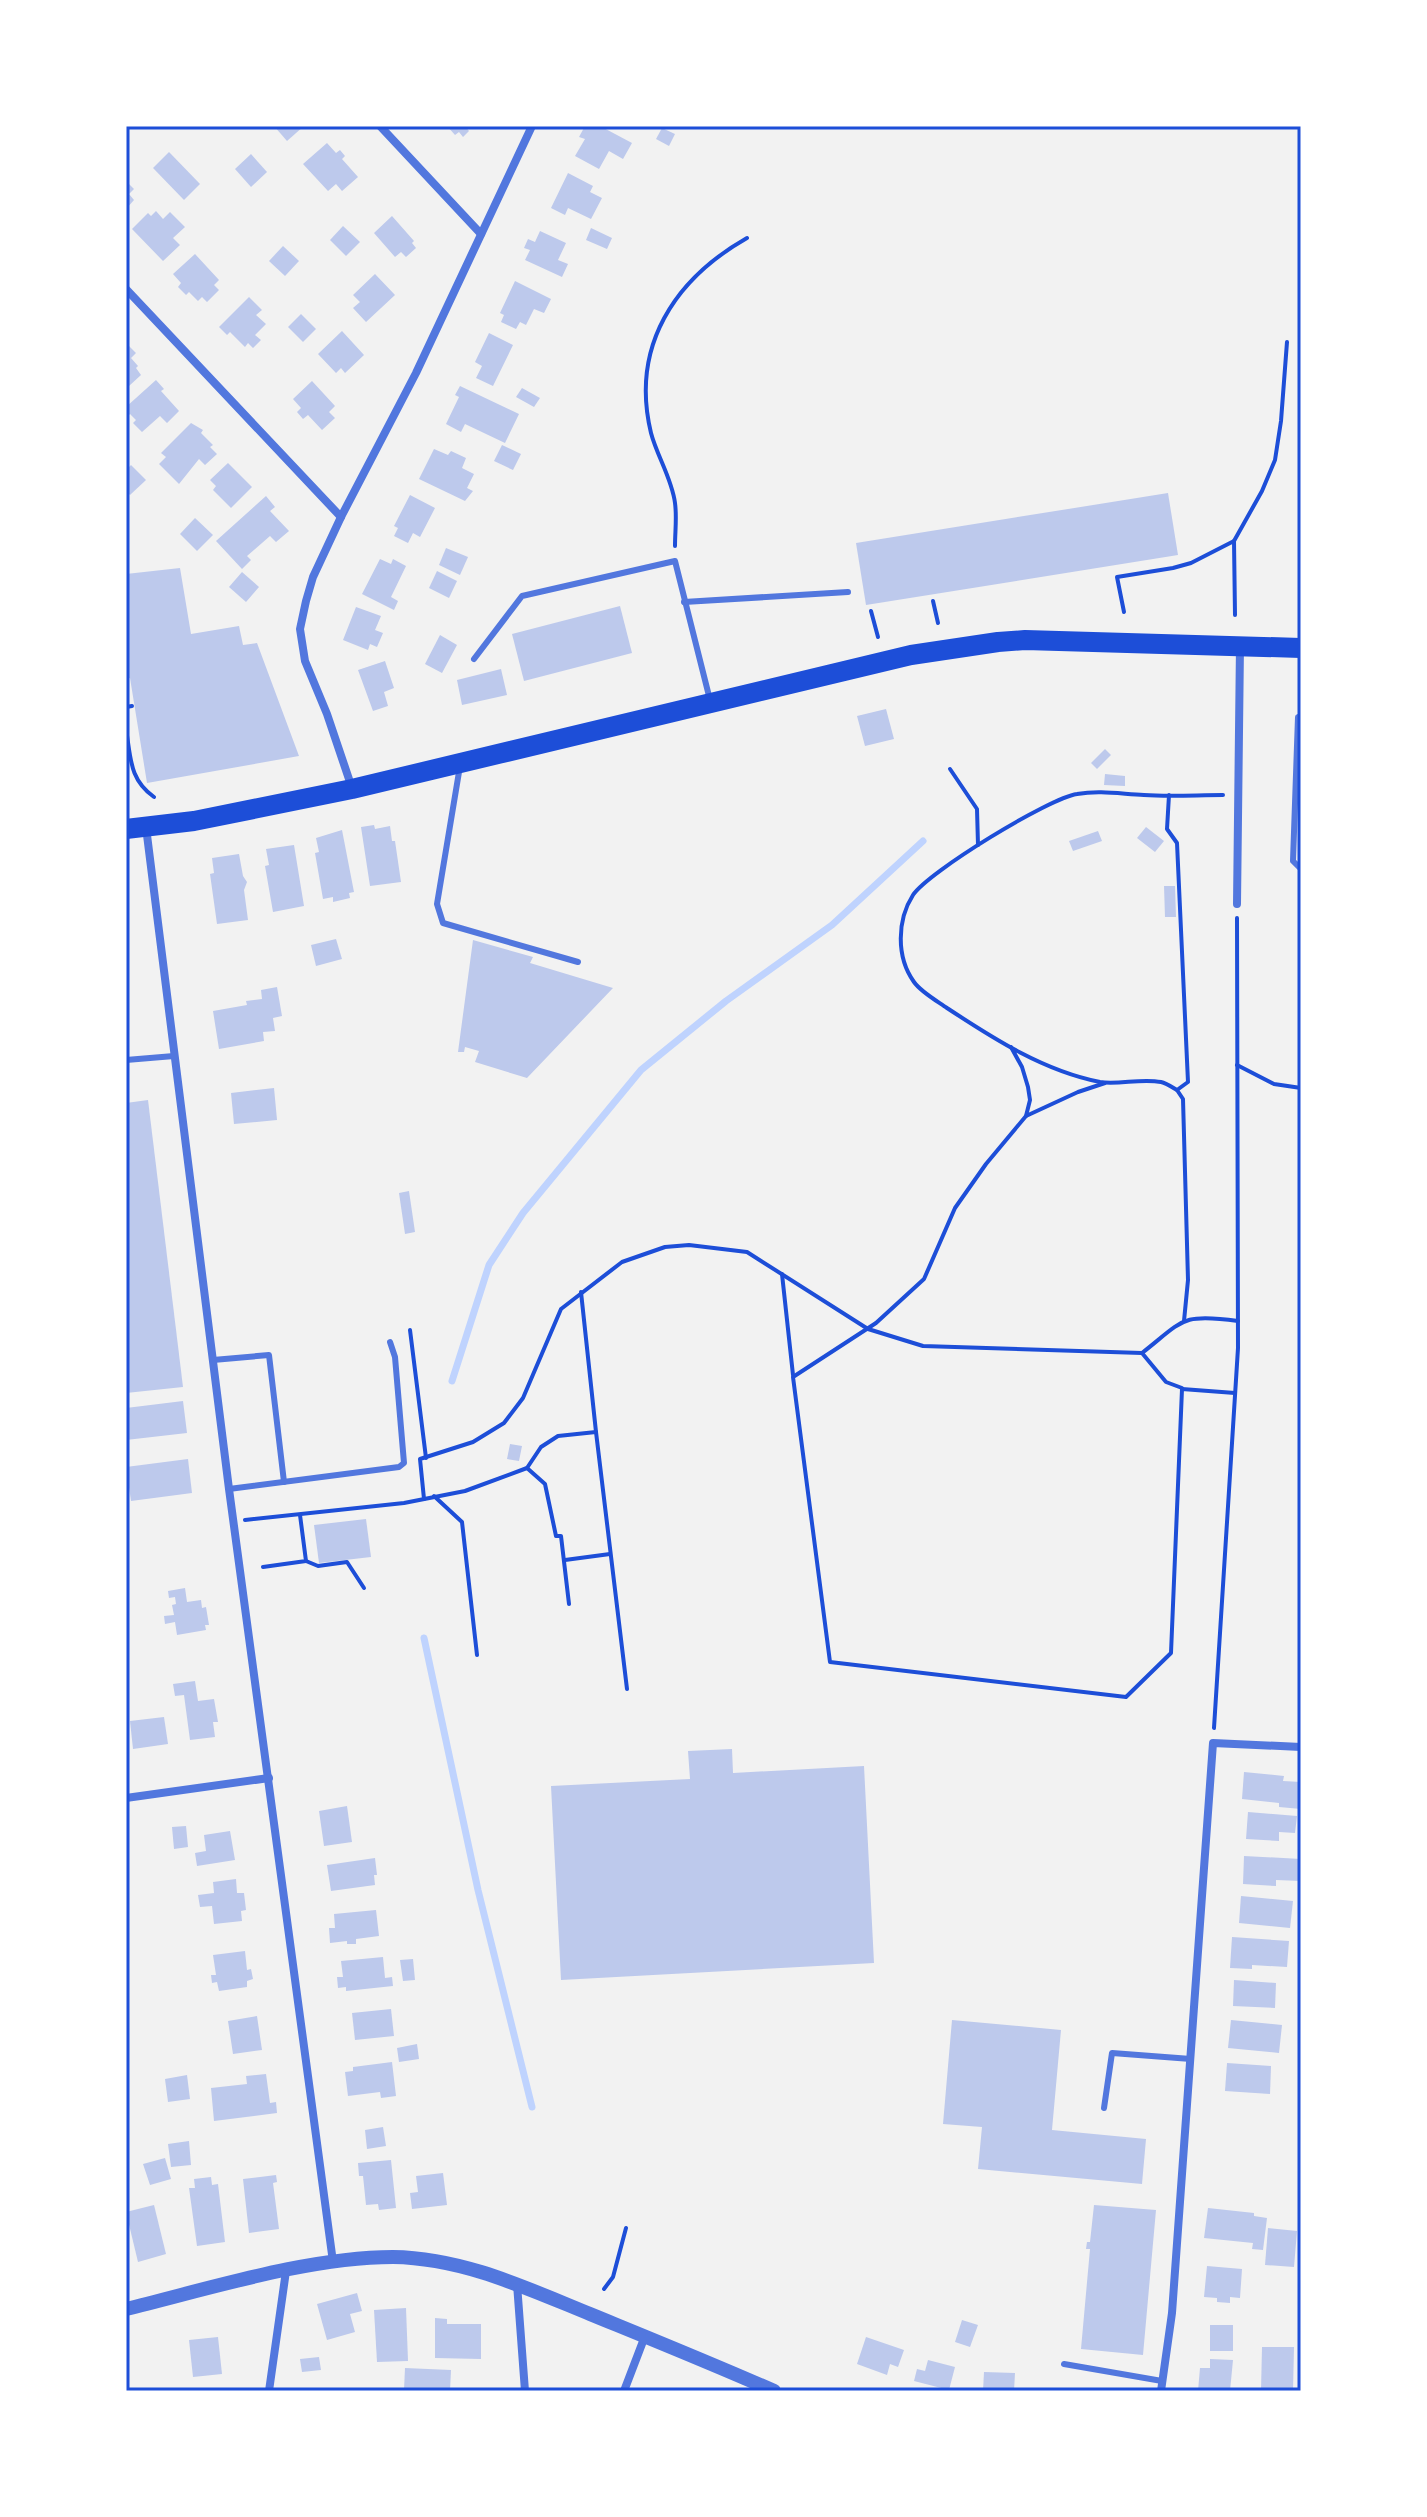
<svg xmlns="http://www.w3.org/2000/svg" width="1427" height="2517" font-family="'Golos Text',sans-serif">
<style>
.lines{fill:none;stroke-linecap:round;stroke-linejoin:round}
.stream{stroke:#bfd3fe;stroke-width:7}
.building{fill:#bdc9ec}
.path{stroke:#1d4ed8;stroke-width:4}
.service{stroke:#5277de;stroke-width:6}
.minor{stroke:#5277de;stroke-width:8}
.tertiary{stroke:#5277de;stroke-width:14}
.primary{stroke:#1d4ed8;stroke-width:20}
.neatline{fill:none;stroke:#1d4ed8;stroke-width:3}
</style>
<rect width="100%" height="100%" fill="#f2f2f2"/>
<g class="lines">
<g class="stream">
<path d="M 452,1381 L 489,1265 L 523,1213 L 641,1070 L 726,1001 L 832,925 L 923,841"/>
<path d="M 424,1638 L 478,1890 L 532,2107"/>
</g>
</g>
<g class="building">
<path d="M 274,126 L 304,126 L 287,141 Z"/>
<path d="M 447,126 L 465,126 L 469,131 L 463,137 L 459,132 L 455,135 Z"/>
<path d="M 585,126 L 600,126 L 632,143 L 623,159 L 609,151 L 599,169 L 575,156 L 585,139 L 579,137 Z"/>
<path d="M 662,128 L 675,134 L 669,146 L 656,139 Z"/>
<path d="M 327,143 L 336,153 L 340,150 L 345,156 L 342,159 L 358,177 L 342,191 L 336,184 L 328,191 L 303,164 Z"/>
<path d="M 169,152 L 200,184 L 184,200 L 153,168 Z"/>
<path d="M 251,154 L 267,172 L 251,187 L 235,169 Z"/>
<path d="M 568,173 L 593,186 L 590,192 L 602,198 L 591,219 L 568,208 L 565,215 L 551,208 Z"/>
<path d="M 126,181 L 134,189 L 129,194 L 134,200 L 126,209 Z"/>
<path d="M 156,211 L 163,219 L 170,212 L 185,227 L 173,238 L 180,245 L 163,261 L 132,229 L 148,213 L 151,216 Z"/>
<path d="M 392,216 L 414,241 L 412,243 L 416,248 L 406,257 L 401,252 L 395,257 L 374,233 Z"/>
<path d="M 343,226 L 360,242 L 346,256 L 330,240 Z"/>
<path d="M 591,228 L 612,238 L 607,249 L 586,240 Z"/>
<path d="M 540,231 L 566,243 L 558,260 L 568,264 L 562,277 L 525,260 L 530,250 L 524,248 L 528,239 L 535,242 Z"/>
<path d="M 283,246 L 299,261 L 285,276 L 269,261 Z"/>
<path d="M 195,254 L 219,280 L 214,285 L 219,290 L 207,302 L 202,297 L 198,301 L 189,292 L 186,295 L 178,287 L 181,283 L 173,274 Z"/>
<path d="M 375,274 L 395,295 L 366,322 L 353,308 L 360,302 L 353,295 Z"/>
<path d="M 515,281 L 551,299 L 544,313 L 534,309 L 526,325 L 520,322 L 516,329 L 501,322 L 504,315 L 500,313 Z"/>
<path d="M 249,297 L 262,310 L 256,315 L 266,324 L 255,335 L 261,340 L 253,348 L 248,343 L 245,347 L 230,332 L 227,335 L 219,327 Z"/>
<path d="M 301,314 L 316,329 L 303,342 L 288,327 Z"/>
<path d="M 342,331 L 364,355 L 345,373 L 341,368 L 336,373 L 318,354 Z"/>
<path d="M 489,333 L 513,345 L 493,386 L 476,378 L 482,366 L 475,362 Z"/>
<path d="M 129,346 L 136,353 L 131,358 L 138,366 L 136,368 L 141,375 L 129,386 L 126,383 L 126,348 Z"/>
<path d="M 156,380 L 164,389 L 161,391 L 179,411 L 167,423 L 160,416 L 142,432 L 133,423 L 136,420 L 130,414 L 126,418 L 126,407 Z"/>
<path d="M 312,381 L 335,406 L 329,412 L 335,418 L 322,430 L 308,415 L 303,419 L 297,412 L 301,408 L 293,399 Z"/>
<path d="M 460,386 L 519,414 L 505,443 L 465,424 L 461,432 L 446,424 L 459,397 L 455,395 Z"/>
<path d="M 522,388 L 540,398 L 534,407 L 516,397 Z"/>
<path d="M 191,423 L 203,430 L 201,433 L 213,445 L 210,447 L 217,454 L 205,465 L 199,459 L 179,484 L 159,464 L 166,457 L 161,453 Z"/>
<path d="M 502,445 L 521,454 L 513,470 L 494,461 Z"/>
<path d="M 434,449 L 448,455 L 451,451 L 466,458 L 462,468 L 474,474 L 467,488 L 473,491 L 465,501 L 419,479 Z"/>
<path d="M 228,463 L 252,487 L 231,508 L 213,490 L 216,486 L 210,480 Z"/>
<path d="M 131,465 L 146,480 L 130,495 L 126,491 L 126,470 Z"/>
<path d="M 1168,493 L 1178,555 L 866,605 L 856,543 Z"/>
<path d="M 410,495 L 435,508 L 420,537 L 413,533 L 408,543 L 394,536 L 398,528 L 394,526 Z"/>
<path d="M 266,496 L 275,507 L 270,511 L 289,531 L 276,542 L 270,536 L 247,556 L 251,560 L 242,569 L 216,541 Z"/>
<path d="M 195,518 L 213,535 L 197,551 L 180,534 Z"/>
<path d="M 446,548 L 468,557 L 460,575 L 439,565 Z"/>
<path d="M 380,559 L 391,564 L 393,559 L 406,566 L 391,597 L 398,601 L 394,610 L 362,594 Z"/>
<path d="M 180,568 L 191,634 L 239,626 L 243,645 L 257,643 L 299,756 L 147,783 L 130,678 L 126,679 L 126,574 Z"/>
<path d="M 437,571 L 457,581 L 449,598 L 429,588 Z"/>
<path d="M 242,572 L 259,587 L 246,602 L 229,587 Z"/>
<path d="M 620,606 L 632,653 L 524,681 L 512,634 Z"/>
<path d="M 356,607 L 381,616 L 375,630 L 383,633 L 377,647 L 370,644 L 368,650 L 343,640 Z"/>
<path d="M 440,635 L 457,645 L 442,673 L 425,664 Z"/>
<path d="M 385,661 L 394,688 L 384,692 L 388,706 L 373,711 L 358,670 Z"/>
<path d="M 501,669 L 507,695 L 462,705 L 457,680 Z"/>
<path d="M 886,709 L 894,739 L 865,746 L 857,716 Z"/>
<path d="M 1105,749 L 1111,755 L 1097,769 L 1091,763 Z"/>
<path d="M 1105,774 L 1125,776 L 1125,786 L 1104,785 Z"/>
<path d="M 374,825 L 375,829 L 390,826 L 392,841 L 395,841 L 401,882 L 370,886 L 361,827 Z"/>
<path d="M 1146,827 L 1164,841 L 1155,852 L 1137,838 Z"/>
<path d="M 342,830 L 354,892 L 349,893 L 350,898 L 333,902 L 333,897 L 323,899 L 315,853 L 319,852 L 316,838 Z"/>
<path d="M 1098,831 L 1102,841 L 1073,851 L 1069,841 Z"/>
<path d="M 294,845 L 304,906 L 273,912 L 265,866 L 269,865 L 266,849 Z"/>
<path d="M 239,854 L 243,876 L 247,882 L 244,890 L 248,920 L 217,924 L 210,874 L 214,873 L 212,858 Z"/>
<path d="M 1164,886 L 1175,886 L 1176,917 L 1165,917 Z"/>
<path d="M 336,939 L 342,959 L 316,966 L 311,945 Z"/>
<path d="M 473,940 L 533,957 L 530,963 L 613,988 L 527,1078 L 475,1062 L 479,1051 L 465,1047 L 464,1052 L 458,1052 Z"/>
<path d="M 277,987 L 282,1016 L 273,1018 L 275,1031 L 263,1032 L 264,1041 L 219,1049 L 213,1011 L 247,1005 L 246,1001 L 262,999 L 261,990 Z"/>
<path d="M 274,1088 L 277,1120 L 234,1124 L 231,1093 Z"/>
<path d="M 148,1100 L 183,1387 L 126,1393 L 126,1103 Z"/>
<path d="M 409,1191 L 415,1232 L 405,1234 L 399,1193 Z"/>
<path d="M 183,1401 L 187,1433 L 126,1440 L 126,1408 Z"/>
<path d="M 510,1444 L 522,1446 L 519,1461 L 507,1459 Z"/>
<path d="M 188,1459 L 192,1493 L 131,1501 L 126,1467 Z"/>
<path d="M 366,1519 L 371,1557 L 319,1563 L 314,1525 Z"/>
<path d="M 185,1588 L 187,1602 L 201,1600 L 202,1608 L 206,1607 L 209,1625 L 205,1625 L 206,1630 L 177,1635 L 175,1622 L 165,1624 L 164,1616 L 174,1615 L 172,1605 L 176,1604 L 175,1597 L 169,1598 L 168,1591 Z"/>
<path d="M 195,1681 L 198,1701 L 214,1699 L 218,1722 L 213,1722 L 215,1737 L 190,1740 L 184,1695 L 175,1696 L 173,1684 Z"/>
<path d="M 164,1717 L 168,1744 L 133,1749 L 130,1721 Z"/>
<path d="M 732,1749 L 733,1773 L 864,1766 L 874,1963 L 561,1980 L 551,1786 L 690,1779 L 688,1751 Z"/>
<path d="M 1244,1772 L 1284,1776 L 1283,1781 L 1301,1782 L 1301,1809 L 1279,1807 L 1279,1803 L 1242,1799 Z"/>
<path d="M 347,1806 L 352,1842 L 324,1846 L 319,1811 Z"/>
<path d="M 1248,1812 L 1297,1816 L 1295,1833 L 1279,1832 L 1279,1841 L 1246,1839 Z"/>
<path d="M 186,1826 L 188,1847 L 174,1849 L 172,1827 Z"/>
<path d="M 230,1831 L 235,1860 L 197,1866 L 195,1853 L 206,1851 L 204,1835 Z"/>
<path d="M 1244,1856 L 1301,1859 L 1301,1881 L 1276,1880 L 1276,1886 L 1243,1884 Z"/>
<path d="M 375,1858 L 377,1875 L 374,1875 L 375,1885 L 331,1891 L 327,1865 Z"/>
<path d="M 236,1879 L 237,1893 L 244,1893 L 246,1910 L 241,1911 L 242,1921 L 214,1924 L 212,1906 L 200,1907 L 198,1895 L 214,1893 L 213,1882 Z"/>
<path d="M 1241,1896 L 1293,1901 L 1290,1928 L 1239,1923 Z"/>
<path d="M 376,1910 L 379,1936 L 356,1939 L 356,1944 L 347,1944 L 347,1941 L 330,1943 L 329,1928 L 335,1928 L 334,1914 Z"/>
<path d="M 1232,1937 L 1289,1941 L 1287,1967 L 1252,1965 L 1252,1969 L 1230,1968 Z"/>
<path d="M 245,1951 L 247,1970 L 251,1969 L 253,1979 L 247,1981 L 247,1987 L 219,1991 L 217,1982 L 212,1983 L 211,1975 L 216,1975 L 213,1955 Z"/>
<path d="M 383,1957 L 385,1978 L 392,1977 L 393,1986 L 346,1991 L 346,1987 L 338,1988 L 337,1977 L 343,1977 L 341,1961 Z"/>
<path d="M 413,1959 L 415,1980 L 403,1981 L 400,1960 Z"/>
<path d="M 1234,1980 L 1276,1983 L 1275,2008 L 1233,2006 Z"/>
<path d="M 391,2009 L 394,2036 L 355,2040 L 352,2013 Z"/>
<path d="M 257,2016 L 262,2050 L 233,2054 L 228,2021 Z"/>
<path d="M 952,2020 L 1061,2030 L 1052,2130 L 1146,2139 L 1142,2184 L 978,2169 L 982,2127 L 943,2124 Z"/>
<path d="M 1231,2020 L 1282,2025 L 1279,2053 L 1228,2048 Z"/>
<path d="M 417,2044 L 419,2059 L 399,2062 L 397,2048 Z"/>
<path d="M 392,2062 L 396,2096 L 381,2098 L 380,2092 L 348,2096 L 345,2072 L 353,2071 L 353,2067 Z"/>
<path d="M 1227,2063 L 1271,2066 L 1270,2094 L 1225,2091 Z"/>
<path d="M 266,2074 L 270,2103 L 276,2102 L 277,2113 L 214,2121 L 211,2088 L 247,2084 L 246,2076 Z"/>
<path d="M 187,2075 L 190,2099 L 168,2102 L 165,2079 Z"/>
<path d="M 383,2127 L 386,2146 L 367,2149 L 365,2130 Z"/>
<path d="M 189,2141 L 191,2165 L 171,2167 L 168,2144 Z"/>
<path d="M 165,2158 L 171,2179 L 150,2185 L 143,2164 Z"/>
<path d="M 391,2160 L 396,2208 L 379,2210 L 378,2204 L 366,2205 L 363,2176 L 359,2176 L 358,2163 Z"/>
<path d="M 443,2173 L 447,2205 L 412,2209 L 410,2193 L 418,2192 L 416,2176 Z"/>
<path d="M 276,2175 L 277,2182 L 273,2183 L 279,2229 L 249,2233 L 243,2179 Z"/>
<path d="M 211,2177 L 212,2185 L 218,2184 L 225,2242 L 197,2246 L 189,2188 L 195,2188 L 194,2179 Z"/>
<path d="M 154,2205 L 166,2254 L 138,2262 L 126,2212 Z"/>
<path d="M 1094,2205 L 1156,2210 L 1143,2355 L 1081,2349 L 1090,2249 L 1086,2249 L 1087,2242 L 1090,2242 Z"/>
<path d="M 1208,2208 L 1254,2213 L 1254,2216 L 1267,2218 L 1263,2250 L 1252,2249 L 1253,2243 L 1204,2238 Z"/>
<path d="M 1268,2228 L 1297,2231 L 1294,2267 L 1265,2265 Z"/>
<path d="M 1207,2266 L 1242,2269 L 1240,2298 L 1230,2297 L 1230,2303 L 1217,2302 L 1217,2298 L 1204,2297 Z"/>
<path d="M 357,2293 L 362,2311 L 350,2314 L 355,2332 L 327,2340 L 317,2304 Z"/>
<path d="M 406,2308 L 408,2361 L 377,2362 L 374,2310 Z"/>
<path d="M 435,2318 L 447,2319 L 447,2324 L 481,2324 L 481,2359 L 435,2358 Z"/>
<path d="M 962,2320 L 978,2325 L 970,2347 L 955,2342 Z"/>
<rect x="1210" y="2325" width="23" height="26"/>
<path d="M 218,2337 L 222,2374 L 193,2377 L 189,2340 Z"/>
<path d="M 866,2337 L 904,2350 L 898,2367 L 890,2364 L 887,2375 L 857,2364 Z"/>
<path d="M 1262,2347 L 1294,2347 L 1293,2391 L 1261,2391 Z"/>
<path d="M 319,2357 L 321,2370 L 302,2372 L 300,2359 Z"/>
<path d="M 1210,2359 L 1233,2360 L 1230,2391 L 1198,2391 L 1200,2368 L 1210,2368 Z"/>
<path d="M 928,2360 L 955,2367 L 949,2390 L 914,2381 L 917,2369 L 925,2371 Z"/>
<path d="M 405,2368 L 451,2370 L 450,2391 L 404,2390 Z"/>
<path d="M 984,2372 L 1015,2373 L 1014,2391 L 983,2391 Z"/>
</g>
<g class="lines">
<g class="path">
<path d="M 675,546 C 675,532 677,517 675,503 C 672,479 657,456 651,433 C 630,346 675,279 747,238"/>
<path d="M 933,601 L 938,623"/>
<path d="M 871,611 L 878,637"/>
<path d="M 1124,612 L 1117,577 L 1173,568 L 1191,563 L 1234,541"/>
<path d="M 1235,615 L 1234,541 L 1262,491 L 1275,460 L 1281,421 L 1287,342"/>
<path d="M 126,707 L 132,706"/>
<path d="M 126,729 C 131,758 129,779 154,797"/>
<path d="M 950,769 L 977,809 L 978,845"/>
<path d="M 1169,795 L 1167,829 L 1177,843 L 1188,1082 L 1177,1090 C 1172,1087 1166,1083 1161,1082 C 1141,1078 1119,1085 1100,1082 C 1044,1071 994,1039 947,1008 C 937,1001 921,992 914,982 C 896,957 897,920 913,895 C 928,872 1049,798 1077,794 C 1100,790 1121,794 1144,795 C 1170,797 1197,795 1223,795"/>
<path d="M 1011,1047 L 1022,1067 L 1028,1087 L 1030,1100 L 1026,1116 L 986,1164 L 955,1208 L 924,1279 L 876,1323 L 793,1377 L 830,1662 L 1126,1697 L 1171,1653 L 1182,1389 L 1235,1393"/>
<path d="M 1237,1065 L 1274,1084 L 1301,1088"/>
<path d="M 1177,1090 L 1183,1099 L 1188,1280 L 1184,1321"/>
<path d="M 1026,1116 L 1078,1092 L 1105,1083"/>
<path d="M 782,1274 L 793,1375"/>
<path d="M 410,1330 L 426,1458"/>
<path d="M 1142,1353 C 1184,1320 1181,1313 1238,1321"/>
<path d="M 596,1432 L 627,1689"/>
<path d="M 527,1468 L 545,1484 L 556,1536 L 561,1536 L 569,1604"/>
<path d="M 434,1496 L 462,1522 L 477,1655"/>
<path d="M 424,1499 L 420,1459 L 473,1442 L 504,1423 L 523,1398 L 561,1309 L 622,1262 L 665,1247 L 689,1245 L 747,1252 L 868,1329 L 923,1346 L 1142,1353 L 1166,1382 L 1182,1388"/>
<path d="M 245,1520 L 404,1503 L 465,1491 L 527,1468 L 541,1447 L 558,1436 L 596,1432 L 581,1292"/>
<path d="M 565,1560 L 610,1554"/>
<path d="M 306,1561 L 318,1566 L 347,1562 L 364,1588"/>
<path d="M 263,1567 L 306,1561 L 300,1515"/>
<path d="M 1214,1728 L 1238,1348 L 1237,918"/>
<path d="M 604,2289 L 613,2277 L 626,2228"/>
</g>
<g class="service">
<path d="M 684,602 L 848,592"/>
<path d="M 474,659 L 522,596 L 675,561 L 710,700"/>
<path d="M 1301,716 L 1298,717 L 1293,861 L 1301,869"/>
<path d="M 460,766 L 437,904 L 443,923 L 578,962"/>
<path d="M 126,1060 L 174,1056"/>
<path d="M 213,1360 L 269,1355 L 284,1482"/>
<path d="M 229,1489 L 399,1467 L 404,1463 L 395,1357 L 390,1342"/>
<path d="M 1104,2108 L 1112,2053 L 1191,2059"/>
<path d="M 1064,2364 L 1162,2381"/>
</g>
<g class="minor">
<path d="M 380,126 L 481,234"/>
<path d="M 126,289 L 341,517"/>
<path d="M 352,788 L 327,714 L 305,661 L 300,629 L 306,601 L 313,577 L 341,517 L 416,373 L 532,126"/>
<path d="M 146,827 L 229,1489 L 333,2262"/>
<path d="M 1237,904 L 1240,645"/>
<path d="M 126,1798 L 269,1778"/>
<path d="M 517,2284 L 525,2391"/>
<path d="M 269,2391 L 286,2271"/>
<path d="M 624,2391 L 645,2336"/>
<path d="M 1161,2391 L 1172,2313 L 1213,1743 L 1301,1747"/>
</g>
<path class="tertiary" d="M 126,2309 C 208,2289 309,2257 393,2257 C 463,2258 526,2288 590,2314 C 651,2339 713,2364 774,2391"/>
<path class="primary" d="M 126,829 L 194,821 L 352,789 L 911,655 L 998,642 L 1025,640 L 1301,648"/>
</g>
<rect width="1427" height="2517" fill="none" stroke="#ffffff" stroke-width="256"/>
<rect x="128" y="128" width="1171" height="2261" class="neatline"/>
</svg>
